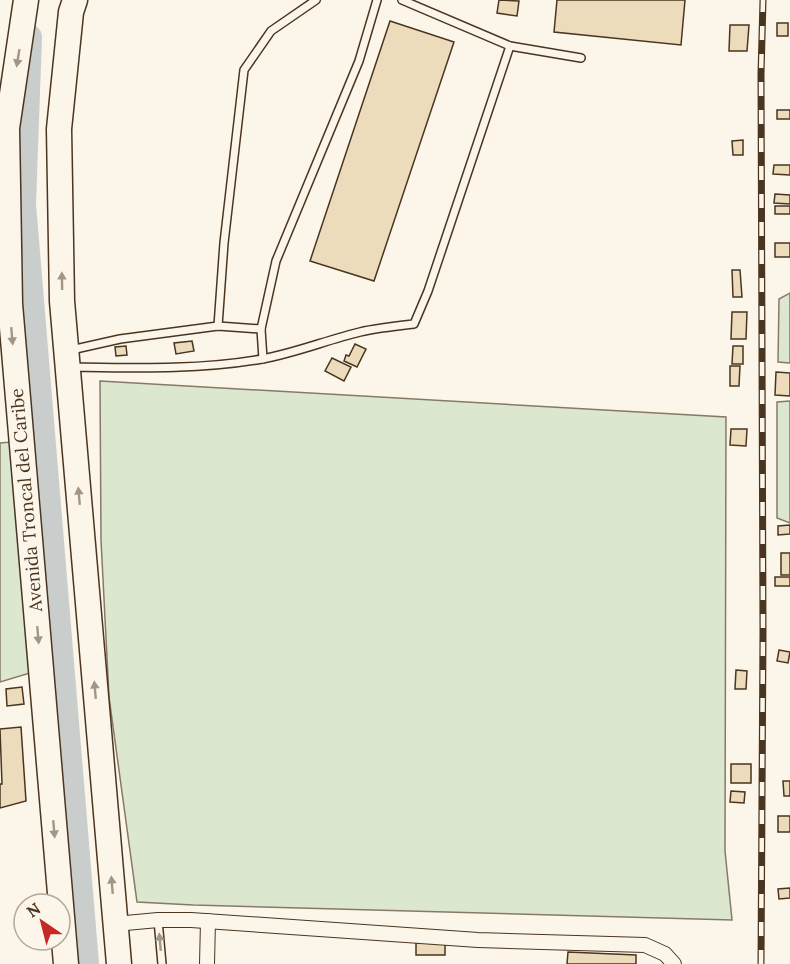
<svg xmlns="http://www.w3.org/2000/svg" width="790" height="964" font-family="Lora,serif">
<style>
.green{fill:#dce7d0;stroke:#887966;stroke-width:1.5}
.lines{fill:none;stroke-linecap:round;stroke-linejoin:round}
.river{stroke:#c9cecd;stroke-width:26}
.building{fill:#ecdcbc;stroke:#4a3520;stroke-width:1.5}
.lane-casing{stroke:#4a3520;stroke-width:10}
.street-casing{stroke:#4a3520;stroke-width:16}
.highway-casing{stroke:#4a3520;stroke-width:27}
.lane{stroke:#fbf6e9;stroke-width:7}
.street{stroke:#fbf6e9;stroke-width:14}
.highway{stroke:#fbf6e9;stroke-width:24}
.rail-casing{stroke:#4a3520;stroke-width:7}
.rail{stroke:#fbf6e9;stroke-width:4.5;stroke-dasharray:14;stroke-linecap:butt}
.oneway{fill:#a29684}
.labels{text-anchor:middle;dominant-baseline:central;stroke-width:4.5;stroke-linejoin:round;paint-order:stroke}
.street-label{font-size:18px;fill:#4a3520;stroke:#fbf6e9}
</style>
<rect width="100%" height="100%" fill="#fbf6e9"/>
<g class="green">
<path d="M 790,293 L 790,363 L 778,362 L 779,299 Z"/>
<path d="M 100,381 L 726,417 L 725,851 L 732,920 L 193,905 L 137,902 L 109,697 L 101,540 Z"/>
<path d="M 790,401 L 790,523 L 777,518 L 777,402 Z"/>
<path d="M 11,442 L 30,673 L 0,682 L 0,443 Z"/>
</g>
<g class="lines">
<path class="river" d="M 29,37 L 23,204 L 86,964"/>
</g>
<g class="building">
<path d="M 499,0 L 519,1 L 517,16 L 497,13 Z"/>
<path d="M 557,0 L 685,0 L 681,45 L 554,32 Z"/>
<path d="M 390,21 L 454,42 L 374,281 L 310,261 Z"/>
<rect x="777" y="23" width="11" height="13"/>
<path d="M 730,25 L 749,25 L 747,51 L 729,51 Z"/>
<rect x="777" y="110" width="13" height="9"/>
<path d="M 743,140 L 743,155 L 733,155 L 732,141 Z"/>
<path d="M 774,165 L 790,165 L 790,175 L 773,174 Z"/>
<path d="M 775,194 L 790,195 L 790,204 L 774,203 Z"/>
<rect x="775" y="206" width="15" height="8"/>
<rect x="775" y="243" width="15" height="14"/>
<path d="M 732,270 L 740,270 L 742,297 L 733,297 Z"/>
<path d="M 732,312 L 747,312 L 746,339 L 731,339 Z"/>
<path d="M 192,341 L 194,351 L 176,354 L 174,343 Z"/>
<path d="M 355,344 L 366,349 L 357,367 L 344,361 L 346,355 L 349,356 Z"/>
<path d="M 126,346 L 127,355 L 116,356 L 115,347 Z"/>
<path d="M 733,346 L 743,346 L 743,364 L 732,364 Z"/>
<path d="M 332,358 L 351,367 L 344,381 L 325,371 Z"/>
<path d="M 730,366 L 740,366 L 739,386 L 730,386 Z"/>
<path d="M 776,372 L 790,373 L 790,396 L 775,395 Z"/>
<path d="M 731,429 L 747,429 L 746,446 L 730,445 Z"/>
<path d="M 790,525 L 790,534 L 778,535 L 778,526 Z"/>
<rect x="781" y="553" width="9" height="22"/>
<rect x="775" y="577" width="15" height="9"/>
<path d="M 779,650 L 790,652 L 788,663 L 777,661 Z"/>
<path d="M 736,670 L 747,671 L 746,689 L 735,689 Z"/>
<path d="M 22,687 L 24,704 L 7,706 L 6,689 Z"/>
<path d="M 21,727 L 26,801 L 0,808 L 0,784 L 2,784 L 0,729 Z"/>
<rect x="731" y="764" width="20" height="19"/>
<path d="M 783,781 L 790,781 L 790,796 L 784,796 Z"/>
<path d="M 731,791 L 745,792 L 744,803 L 730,802 Z"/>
<rect x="778" y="816" width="12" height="16"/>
<path d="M 790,888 L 790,898 L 779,899 L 778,889 Z"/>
<path d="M 445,942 L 445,955 L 416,955 L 416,943 Z"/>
<path d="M 568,952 L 636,955 L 636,964 L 567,964 Z"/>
</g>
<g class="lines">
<defs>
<g id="lane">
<path d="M 402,0 L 510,46 L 581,58"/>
<path d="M 218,326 L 224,243 L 244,70 L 271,31 L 316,0"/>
<path d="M 71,350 L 120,339 L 218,326 L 261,329"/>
<path d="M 263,359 L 261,329 L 276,261 L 359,61 L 377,0"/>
<path d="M 73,367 C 136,368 200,370 262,359 C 295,353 327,340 360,332 C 377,328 396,326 414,324 L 428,291 L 510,46"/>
<path d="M 158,920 L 162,964"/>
</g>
<g id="street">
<path d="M 115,924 L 158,920 L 191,920 L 478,940 L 645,945 L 665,954 L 674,964"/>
<path d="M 207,964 L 208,921"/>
</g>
<g id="highway">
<path d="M 26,0 L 7,128 L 10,304 L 66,964"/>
<path d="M 75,0 L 71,12 L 59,129 L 62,301 L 119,964"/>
</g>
</defs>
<use href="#lane" class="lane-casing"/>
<use href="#street" class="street-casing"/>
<use href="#highway" class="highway-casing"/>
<use href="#lane" class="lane"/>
<use href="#street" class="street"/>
<use href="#highway" class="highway"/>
<defs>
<path id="rail" d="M 761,964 L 763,632 L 761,74 L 763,0"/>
</defs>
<use href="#rail" class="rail-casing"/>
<use href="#rail" class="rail"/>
</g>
<defs><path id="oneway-solid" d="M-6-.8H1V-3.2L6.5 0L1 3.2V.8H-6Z" transform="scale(1.5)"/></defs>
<g class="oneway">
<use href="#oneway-solid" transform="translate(18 58) rotate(99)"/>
<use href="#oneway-solid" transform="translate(62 281) rotate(-91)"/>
<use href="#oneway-solid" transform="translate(12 336) rotate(85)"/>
<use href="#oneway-solid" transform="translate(79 496) rotate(-95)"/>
<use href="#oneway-solid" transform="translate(38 635) rotate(85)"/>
<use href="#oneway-solid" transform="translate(95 690) rotate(-95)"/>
<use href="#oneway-solid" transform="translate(54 829) rotate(85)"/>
<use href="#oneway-solid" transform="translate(112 885) rotate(-95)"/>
<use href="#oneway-solid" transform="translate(160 942) rotate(-95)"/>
</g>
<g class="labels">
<g class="street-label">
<text transform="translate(26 500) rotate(-95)">Avenida Troncal del Caribe</text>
</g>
</g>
<g transform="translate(42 922) rotate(325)"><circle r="28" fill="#fbf6e9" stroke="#b4a999" stroke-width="1.5"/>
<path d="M0-4.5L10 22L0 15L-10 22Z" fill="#c62828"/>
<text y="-9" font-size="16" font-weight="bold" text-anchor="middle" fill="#4a3520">N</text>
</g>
</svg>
